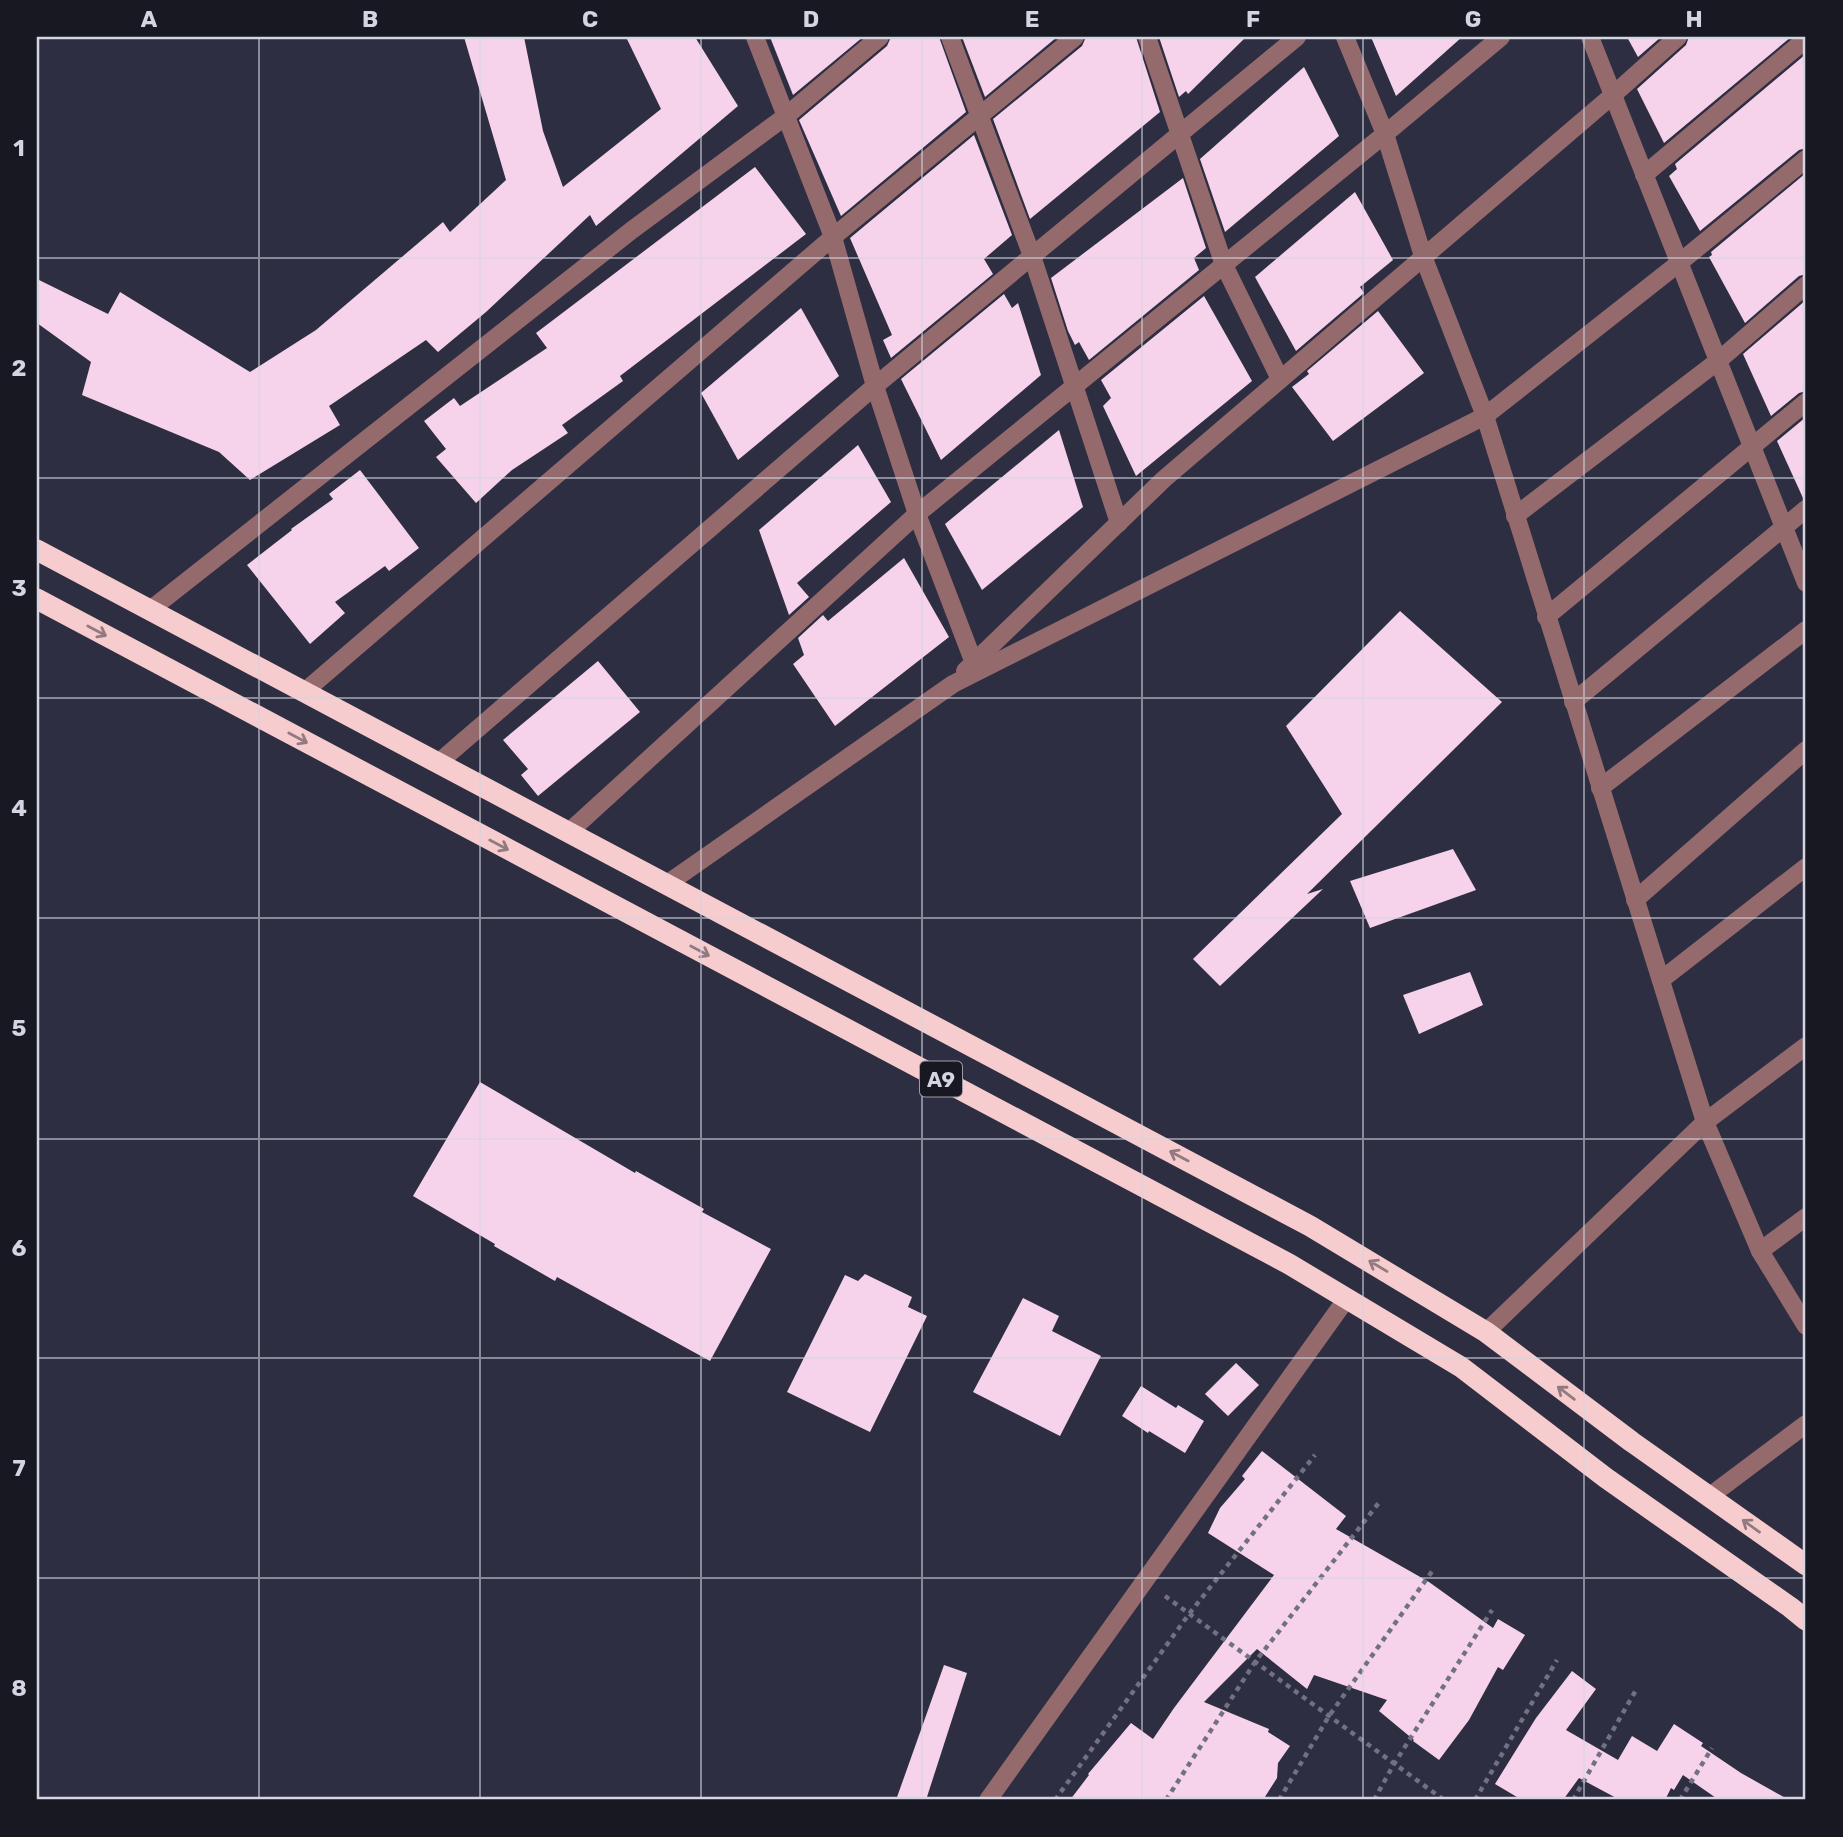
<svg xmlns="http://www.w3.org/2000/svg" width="1843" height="1837" font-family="Rubik,sans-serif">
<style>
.building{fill:#f6d3ea}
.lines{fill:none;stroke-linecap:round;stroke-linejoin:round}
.path{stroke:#717183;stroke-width:4.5;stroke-dasharray:5 5;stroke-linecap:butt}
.minor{stroke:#956a6d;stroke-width:18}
.highway{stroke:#f7ccce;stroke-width:21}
.oneway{stroke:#927b80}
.grid{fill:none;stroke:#d4d5e2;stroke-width:2;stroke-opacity:0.55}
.labels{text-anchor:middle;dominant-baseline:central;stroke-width:7;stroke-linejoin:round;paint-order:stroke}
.shield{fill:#171821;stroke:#9b9ca8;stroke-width:2}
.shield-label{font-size:21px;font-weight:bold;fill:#d4d5e2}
.neatline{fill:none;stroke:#d4d5e2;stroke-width:2.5}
.grid-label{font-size:23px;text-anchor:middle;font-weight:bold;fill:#d4d5e2}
</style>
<rect width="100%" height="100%" fill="#2e2e42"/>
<g class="building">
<path d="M 464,37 L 524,37 L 543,131 L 563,187 L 661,109 L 626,37 L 695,37 L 738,106 L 596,226 L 590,215 L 486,312 L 438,352 L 426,340 L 329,406 L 340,425 L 250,480 L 219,452 L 82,395 L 91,362 L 37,323 L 37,279 L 108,314 L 120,292 L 250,372 L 316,330 L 443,222 L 450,232 L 506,180 Z"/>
<path d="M 770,37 L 863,37 L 793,95 Z"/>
<path d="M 891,37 L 939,37 L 966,112 L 841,216 L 799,120 L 887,46 Z"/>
<path d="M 962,37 L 1057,37 L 985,97 Z"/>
<path d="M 1086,37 L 1136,37 L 1160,112 L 1030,219 L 993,119 L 1082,46 Z"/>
<path d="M 1159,37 L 1246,37 L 1188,94 L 1186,91 L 1179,97 Z"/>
<path d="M 1371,37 L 1462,37 L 1396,96 Z"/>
<path d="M 1627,37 L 1661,37 L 1638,57 Z"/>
<path d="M 1689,37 L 1791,37 L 1664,143 L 1637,89 L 1686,45 Z"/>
<path d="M 1806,54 L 1806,148 L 1799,150 L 1700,231 L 1669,176 L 1677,169 L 1675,164 Z"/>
<path d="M 1304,67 L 1339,136 L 1225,232 L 1200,159 Z"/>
<path d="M 974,135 L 1012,235 L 984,259 L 993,274 L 891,358 L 883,340 L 892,335 L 850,238 Z"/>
<path d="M 755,167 L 806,234 L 620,376 L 623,381 L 562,425 L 568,433 L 512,470 L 476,503 L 436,457 L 446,449 L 424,421 L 454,398 L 460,406 L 547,348 L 536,333 Z"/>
<path d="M 1806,173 L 1806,274 L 1799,276 L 1745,323 L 1709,257 L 1712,255 L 1711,252 Z"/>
<path d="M 1183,178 L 1206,248 L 1194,258 L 1199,270 L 1089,360 L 1079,342 L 1075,345 L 1068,331 L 1051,278 Z"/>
<path d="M 1355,192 L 1393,260 L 1360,287 L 1364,293 L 1296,351 L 1255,277 Z"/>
<path d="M 1004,294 L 1012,308 L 1018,303 L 1041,375 L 941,460 L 901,379 Z"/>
<path d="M 1204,296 L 1252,381 L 1136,476 L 1103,406 L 1111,398 L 1101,380 Z"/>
<path d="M 1806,300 L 1806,391 L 1799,393 L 1771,416 L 1743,354 Z"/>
<path d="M 801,308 L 839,376 L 738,460 L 701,393 Z"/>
<path d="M 1378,311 L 1424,373 L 1333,441 L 1292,387 L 1309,374 L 1307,371 Z"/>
<path d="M 1806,417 L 1806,498 L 1803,498 L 1777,441 Z"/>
<path d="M 1059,430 L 1083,507 L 982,590 L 945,524 Z"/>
<path d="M 858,445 L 891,502 L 797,583 L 809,597 L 789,615 L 759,530 Z"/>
<path d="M 360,470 L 419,548 L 389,571 L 385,566 L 335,602 L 345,613 L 310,644 L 247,565 L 292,530 L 291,529 L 333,499 L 329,494 Z"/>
<path d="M 904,558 L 949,637 L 835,726 L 793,664 L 804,655 L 798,638 L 823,615 L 828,621 Z"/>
<path d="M 1400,611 L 1502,702 L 1307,894 L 1323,889 L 1220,986 L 1193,959 L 1342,814 L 1286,726 Z"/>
<path d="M 598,661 L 640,712 L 538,796 L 521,775 L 528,769 L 503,740 Z"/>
<path d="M 1453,849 L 1476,890 L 1370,928 L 1350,881 Z"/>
<path d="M 1470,972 L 1483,1005 L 1419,1034 L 1403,995 Z"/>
<path d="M 480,1082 L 635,1173 L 636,1171 L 704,1209 L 702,1212 L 771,1249 L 710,1361 L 557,1277 L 555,1281 L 494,1246 L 495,1244 L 413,1196 Z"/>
<path d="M 865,1274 L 912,1297 L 908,1307 L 927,1316 L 870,1432 L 787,1392 L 845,1275 L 858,1281 Z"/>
<path d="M 1023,1298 L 1059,1316 L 1052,1331 L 1101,1356 L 1060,1436 L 973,1392 Z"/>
<path d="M 1236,1363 L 1259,1385 L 1228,1416 L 1205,1394 Z"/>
<path d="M 1141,1386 L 1176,1408 L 1178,1405 L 1204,1421 L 1185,1453 L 1149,1431 L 1148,1433 L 1122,1416 Z"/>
<path d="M 1262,1451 L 1346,1516 L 1336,1529 L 1429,1582 L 1493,1628 L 1498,1619 L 1525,1635 L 1503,1670 L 1498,1667 L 1469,1720 L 1439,1760 L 1413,1741 L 1414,1740 L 1379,1711 L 1387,1700 L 1314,1675 L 1307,1689 L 1257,1649 L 1204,1702 L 1269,1729 L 1268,1732 L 1290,1746 L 1278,1763 L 1277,1778 L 1263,1800 L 1070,1800 L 1089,1775 L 1088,1774 L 1131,1723 L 1153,1739 L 1174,1708 L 1274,1575 L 1208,1533 L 1220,1508 L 1245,1479 L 1242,1476 Z"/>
<path d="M 944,1665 L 967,1673 L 926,1800 L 896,1800 Z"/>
<path d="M 1572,1671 L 1596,1689 L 1566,1730 L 1618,1760 L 1632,1736 L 1657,1751 L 1674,1724 L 1703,1743 L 1701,1746 L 1741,1773 L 1789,1800 L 1719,1800 L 1683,1775 L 1674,1790 L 1671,1788 L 1665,1800 L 1620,1800 L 1579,1778 L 1563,1800 L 1522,1800 L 1495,1784 L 1536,1718 Z"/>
</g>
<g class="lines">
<g class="path">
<path d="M 1165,1596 L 1444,1800"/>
<path d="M 1055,1800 L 1189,1614 L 1315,1455"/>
<path d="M 1166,1800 L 1255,1662 L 1381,1500"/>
<path d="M 1279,1800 L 1329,1716 L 1433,1570"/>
<path d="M 1374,1800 L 1394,1764 L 1492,1610"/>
<path d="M 1475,1800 L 1557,1660"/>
<path d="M 1573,1800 L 1636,1690"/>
<path d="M 1680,1800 L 1712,1748"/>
</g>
<g class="minor">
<path d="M 755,37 L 833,237 L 875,386 L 917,514 L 974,663"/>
<path d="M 950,37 L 1032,256 L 1119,523"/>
<path d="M 1147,37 L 1224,265 L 1280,379"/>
<path d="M 1345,37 L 1385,134 L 1423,256 L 1485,416 L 1705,1122 L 1760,1251 L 1806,1326"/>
<path d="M 1590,37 L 1806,583"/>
<path d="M 1644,175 L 1806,39"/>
<path d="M 1515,516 L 1718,361 L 1806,285"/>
<path d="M 150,610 L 632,230 L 786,116 L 880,37"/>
<path d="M 1546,617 L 1806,402"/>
<path d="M 965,671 L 1164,479 L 1613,95 L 1678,37"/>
<path d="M 304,692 L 833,237 L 1075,37"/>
<path d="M 1573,702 L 1806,509"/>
<path d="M 438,763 L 875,386 L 1297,37"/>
<path d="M 1600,788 L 1806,630"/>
<path d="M 569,832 L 917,514 L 1385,134 L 1501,37"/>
<path d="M 667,884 L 953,684 L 1485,416 L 1679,263 L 1806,159"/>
<path d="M 1635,900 L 1806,750"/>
<path d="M 1661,980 L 1806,867"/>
<path d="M 1760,1251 L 1806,1217"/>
<path d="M 1486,1332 L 1705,1122 L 1806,1046"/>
<path d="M 1710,1496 L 1806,1424"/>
<path d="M 988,1800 L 1347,1298"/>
</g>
<g class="highway">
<path d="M 37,550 L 1310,1226 L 1486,1332 L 1632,1442 L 1806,1565"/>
<path d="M 37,599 L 1289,1264 L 1461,1367 L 1606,1478 L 1790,1607 L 1806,1620"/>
</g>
</g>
<defs><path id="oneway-shaft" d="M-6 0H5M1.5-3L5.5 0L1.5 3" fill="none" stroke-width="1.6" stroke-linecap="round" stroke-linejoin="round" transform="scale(1.75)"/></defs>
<g class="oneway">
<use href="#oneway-shaft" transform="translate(97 631) rotate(28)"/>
<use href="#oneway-shaft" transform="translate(298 738) rotate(28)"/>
<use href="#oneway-shaft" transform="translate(499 845) rotate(28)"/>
<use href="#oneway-shaft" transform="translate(700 951) rotate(28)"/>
<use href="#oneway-shaft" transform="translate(1179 1156) rotate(-152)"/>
<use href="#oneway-shaft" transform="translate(1378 1266) rotate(-149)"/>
<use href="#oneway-shaft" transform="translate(1566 1393) rotate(-143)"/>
<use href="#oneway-shaft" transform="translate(1751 1526) rotate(-144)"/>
</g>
<path class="grid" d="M 259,37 L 259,1800M 480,37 L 480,1800M 701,37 L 701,1800M 922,37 L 922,1800M 1142,37 L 1142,1800M 1363,37 L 1363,1800M 1584,37 L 1584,1800M 37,258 L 1806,258M 37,478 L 1806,478M 37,698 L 1806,698M 37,918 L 1806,918M 37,1139 L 1806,1139M 37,1358 L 1806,1358M 37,1578 L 1806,1578"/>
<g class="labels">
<rect class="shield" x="920" y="1061.5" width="42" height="35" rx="5"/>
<g class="shield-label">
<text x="941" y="1079">A9</text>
</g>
</g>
<rect width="1843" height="1837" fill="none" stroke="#171821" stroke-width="77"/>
<rect x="38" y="38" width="1766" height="1760" class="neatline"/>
<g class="grid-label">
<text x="149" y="27">A</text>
<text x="370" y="27">B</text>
<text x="590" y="27">C</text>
<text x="811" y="27">D</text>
<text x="1032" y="27">E</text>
<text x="1253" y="27">F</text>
<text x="1473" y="27">G</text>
<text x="1694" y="27">H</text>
<text x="19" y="156">1</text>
<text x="19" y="376">2</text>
<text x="19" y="596">3</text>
<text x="19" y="816">4</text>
<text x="19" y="1036">5</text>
<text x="19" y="1256">6</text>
<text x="19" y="1476">7</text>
<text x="19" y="1696">8</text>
</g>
</svg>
